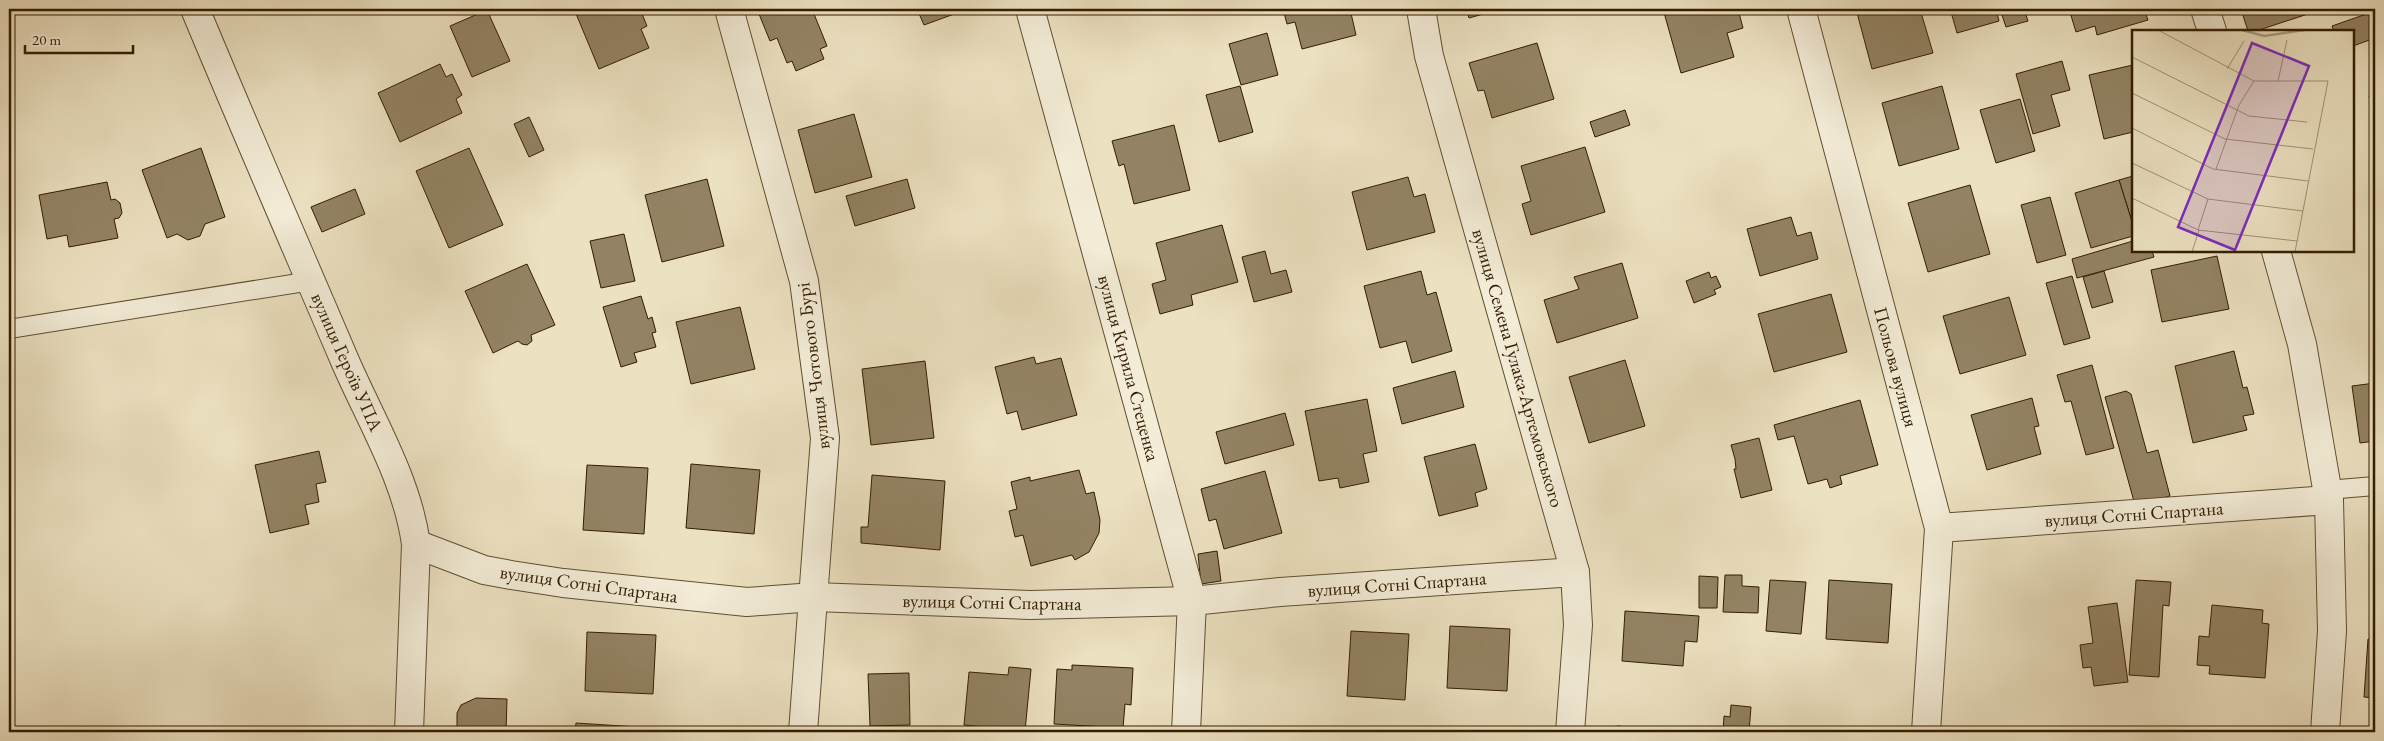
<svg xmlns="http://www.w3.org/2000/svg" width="2384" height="741" font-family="'EB Garamond',serif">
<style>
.building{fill:#938364;stroke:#331d00}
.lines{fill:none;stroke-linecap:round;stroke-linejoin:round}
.lane-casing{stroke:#614e30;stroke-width:20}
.street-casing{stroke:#614e30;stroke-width:30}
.lane{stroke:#f3ecd7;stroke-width:18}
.street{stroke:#f3ecd7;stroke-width:28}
.labels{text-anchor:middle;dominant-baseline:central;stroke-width:4;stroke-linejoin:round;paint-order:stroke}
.street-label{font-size:19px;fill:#331d00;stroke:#f3ecd7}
.inset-river{fill:none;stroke:#ad9e7f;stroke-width:2.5}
.inset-road{fill:none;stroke:#a29374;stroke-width:1}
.view{fill:#7b2cbf;fill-opacity:0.15;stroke:#7b2cbf;stroke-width:2.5}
.inset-edge{fill:none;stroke:#331d00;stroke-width:2.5}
</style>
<rect width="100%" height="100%" fill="#ece1c1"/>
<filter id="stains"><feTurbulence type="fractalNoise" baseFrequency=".004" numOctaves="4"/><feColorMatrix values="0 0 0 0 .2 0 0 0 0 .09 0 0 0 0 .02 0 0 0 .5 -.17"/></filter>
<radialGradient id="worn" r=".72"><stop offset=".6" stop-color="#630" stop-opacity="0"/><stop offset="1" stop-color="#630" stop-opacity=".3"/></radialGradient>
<g class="building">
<path d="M 574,9 L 640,9 L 647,26 L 641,29 L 649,48 L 599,69 Z"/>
<path d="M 773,9 L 812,9 L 827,46 L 820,49 L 824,59 L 796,71 L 792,61 L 787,63 L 777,38 L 770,41 L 759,14 Z"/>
<path d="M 917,9 L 968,9 L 924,25 Z"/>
<path d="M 1283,9 L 1350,9 L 1356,35 L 1302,49 L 1295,22 L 1287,24 Z"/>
<path d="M 1466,9 L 1501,9 L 1469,18 Z"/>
<path d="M 1663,9 L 1738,9 L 1743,28 L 1727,33 L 1734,57 L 1681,73 Z"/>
<path d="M 1856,9 L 1920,9 L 1933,53 L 1872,69 Z"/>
<path d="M 1962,9 L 1996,9 L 1999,21 L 1957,33 L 1951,12 Z"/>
<path d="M 2000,9 L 2024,9 L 2028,21 L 2006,27 Z"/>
<path d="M 2069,9 L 2144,9 L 2148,20 L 2097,35 L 2095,26 L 2076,32 Z"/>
<path d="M 2241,9 L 2310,9 L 2311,13 L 2256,31 L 2248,31 Z"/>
<path d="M 487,10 L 510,61 L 472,77 L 450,26 Z"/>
<path d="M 2375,11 L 2375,38 L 2353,46 L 2353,31 L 2334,31 L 2332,26 Z"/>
<path d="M 1267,33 L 1278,75 L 1241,85 L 1229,44 Z"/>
<path d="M 1537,43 L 1554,99 L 1492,118 L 1484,90 L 1478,91 L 1469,63 Z"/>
<path d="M 2062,61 L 2070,90 L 2051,95 L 2060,126 L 2033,134 L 2016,74 Z"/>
<path d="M 440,64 L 446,77 L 452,74 L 462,95 L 456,99 L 462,113 L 400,142 L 378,93 Z"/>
<path d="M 2133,65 L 2133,132 L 2104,139 L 2089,75 Z"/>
<path d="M 1240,86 L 1253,132 L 1219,142 L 1206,95 Z"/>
<path d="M 1942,86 L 1959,149 L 1899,166 L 1882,103 Z"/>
<path d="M 2375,94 L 2375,116 L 2369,96 Z"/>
<path d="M 2020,99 L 2035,151 L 1996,163 L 1980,110 Z"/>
<path d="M 1625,110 L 1630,125 L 1595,137 L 1590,122 Z"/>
<path d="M 854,114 L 872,177 L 815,193 L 798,130 Z"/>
<path d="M 529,117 L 544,150 L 529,157 L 514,124 Z"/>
<path d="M 1174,125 L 1190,190 L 1134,204 L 1124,164 L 1119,166 L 1112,141 Z"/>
<path d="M 1585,147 L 1605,212 L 1531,235 L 1522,204 L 1531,201 L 1521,166 Z"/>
<path d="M 201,148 L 225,217 L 205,224 L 200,236 L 188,240 L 177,234 L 167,238 L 142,170 Z"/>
<path d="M 469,148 L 503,225 L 449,248 L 416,171 Z"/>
<path d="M 2133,176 L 2133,225 L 2119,180 Z"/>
<path d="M 1408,177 L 1414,197 L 1425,194 L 1435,232 L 1367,250 L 1352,192 Z"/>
<path d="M 707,179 L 724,246 L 662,262 L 645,195 Z"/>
<path d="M 907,179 L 915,208 L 855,226 L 846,196 Z"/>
<path d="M 2119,180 L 2133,225 L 2133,236 L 2091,248 L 2075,193 Z"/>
<path d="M 107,182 L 111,200 L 115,199 L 120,203 L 122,213 L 119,218 L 114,219 L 118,238 L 69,247 L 67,235 L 47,239 L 39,195 Z"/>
<path d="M 1970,185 L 1990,254 L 1928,272 L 1908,203 Z"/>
<path d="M 355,189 L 365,214 L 322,232 L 311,207 Z"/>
<path d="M 2050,197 L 2066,255 L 2037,263 L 2021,205 Z"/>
<path d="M 1791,217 L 1797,236 L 1811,232 L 1818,259 L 1760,276 L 1747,229 Z"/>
<path d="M 1222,225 L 1238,282 L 1191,295 L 1193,305 L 1160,314 L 1152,284 L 1166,280 L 1156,243 Z"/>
<path d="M 624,234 L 635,281 L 601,288 L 590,241 Z"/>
<path d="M 2133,241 L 2133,251 L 2152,251 L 2154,257 L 2077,278 L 2072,259 Z"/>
<path d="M 1265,251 L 1271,274 L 1286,270 L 1292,292 L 1254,302 L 1242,257 Z"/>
<path d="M 2217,256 L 2229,309 L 2162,322 L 2151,270 Z"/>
<path d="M 1622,263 L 1638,318 L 1557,343 L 1544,300 L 1579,289 L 1574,277 Z"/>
<path d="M 527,264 L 555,325 L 531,335 L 532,341 L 527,345 L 522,344 L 518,341 L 493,353 L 465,291 Z"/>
<path d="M 1421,271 L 1427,295 L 1436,292 L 1452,351 L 1412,363 L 1406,341 L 1380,348 L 1364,286 Z"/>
<path d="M 2104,271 L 2113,302 L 2092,308 L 2083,277 Z"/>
<path d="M 1709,272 L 1711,278 L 1716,276 L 1721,287 L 1714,290 L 1716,294 L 1694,303 L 1686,281 Z"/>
<path d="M 2072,276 L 2090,338 L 2064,345 L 2046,283 Z"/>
<path d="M 1831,294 L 1847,352 L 1774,372 L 1758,314 Z"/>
<path d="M 641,296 L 648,319 L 652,317 L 656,332 L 652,333 L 656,347 L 634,353 L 637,362 L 621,367 L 603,307 Z"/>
<path d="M 2009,297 L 2026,355 L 1960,374 L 1943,316 Z"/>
<path d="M 740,307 L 755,369 L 691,384 L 676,322 Z"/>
<path d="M 2234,351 L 2243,388 L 2247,387 L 2254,414 L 2243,416 L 2247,430 L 2193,443 L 2175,366 Z"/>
<path d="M 1034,357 L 1036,364 L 1061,358 L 1077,415 L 1022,430 L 1017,411 L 1007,414 L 995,367 Z"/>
<path d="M 1625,360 L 1645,426 L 1589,443 L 1569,377 Z"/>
<path d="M 925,361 L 934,438 L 871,445 L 862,369 Z"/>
<path d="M 2092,365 L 2114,448 L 2086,455 L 2071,401 L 2065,402 L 2057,375 Z"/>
<path d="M 1455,371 L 1464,407 L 1402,424 L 1393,388 Z"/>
<path d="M 2375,383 L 2375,441 L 2360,443 L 2352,386 Z"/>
<path d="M 2126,391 L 2131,394 L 2147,453 L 2158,450 L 2170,496 L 2135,505 L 2105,397 Z"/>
<path d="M 2032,398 L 2039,426 L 2034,427 L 2041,454 L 1987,470 L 1971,415 Z"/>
<path d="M 1367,399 L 1377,451 L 1363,454 L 1369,482 L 1340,488 L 1338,478 L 1319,481 L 1305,411 Z"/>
<path d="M 1860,400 L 1878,465 L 1840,476 L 1842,484 L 1830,488 L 1827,479 L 1808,484 L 1794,436 L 1778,440 L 1774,425 Z"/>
<path d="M 1285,413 L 1294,445 L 1225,464 L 1216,432 Z"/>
<path d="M 1759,438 L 1772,490 L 1741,498 L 1734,469 L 1736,469 L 1735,459 L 1731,445 Z"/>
<path d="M 1475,444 L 1487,489 L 1475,493 L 1478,506 L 1439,516 L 1424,457 Z"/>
<path d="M 319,451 L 326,482 L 316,484 L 319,502 L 305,505 L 309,524 L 270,533 L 255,465 Z"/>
<path d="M 691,464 L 760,470 L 754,534 L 686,528 Z"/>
<path d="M 587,465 L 648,468 L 644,534 L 583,530 Z"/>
<path d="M 1079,470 L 1086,494 L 1094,492 L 1100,520 L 1099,533 L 1089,552 L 1075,560 L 1072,555 L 1031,566 L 1023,535 L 1015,537 L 1009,511 L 1017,509 L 1011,482 L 1030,477 L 1030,481 Z"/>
<path d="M 1265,471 L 1282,533 L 1224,549 L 1216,519 L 1209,521 L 1201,489 Z"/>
<path d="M 872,475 L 945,481 L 940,550 L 861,543 L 861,527 L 868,527 Z"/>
<path d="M 2370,546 L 2375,546 L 2375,571 L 2372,572 Z"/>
<path d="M 1217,551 L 1221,581 L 1201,584 L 1198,554 Z"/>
<path d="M 1725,575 L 1742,575 L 1742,586 L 1759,587 L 1758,613 L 1723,612 Z"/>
<path d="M 1699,576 L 1718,577 L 1717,608 L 1699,608 Z"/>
<path d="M 1770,580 L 1806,582 L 1801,634 L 1766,631 Z"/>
<path d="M 1829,580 L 1892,584 L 1888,643 L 1826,639 Z"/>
<path d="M 2136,580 L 2171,582 L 2169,606 L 2163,605 L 2159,677 L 2129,675 Z"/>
<path d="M 2117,603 L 2128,682 L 2094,686 L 2091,667 L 2083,668 L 2080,645 L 2093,643 L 2088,607 Z"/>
<path d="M 2212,605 L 2263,610 L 2262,623 L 2269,624 L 2265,678 L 2209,674 L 2210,666 L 2197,665 L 2199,636 L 2209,637 Z"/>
<path d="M 1625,611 L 1699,616 L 1697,642 L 1685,641 L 1683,666 L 1622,661 Z"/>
<path d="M 1450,626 L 1510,629 L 1507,691 L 1447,688 Z"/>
<path d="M 1351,631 L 1409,634 L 1405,700 L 1347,696 Z"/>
<path d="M 587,632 L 656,635 L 653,694 L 585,691 Z"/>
<path d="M 2368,639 L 2375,640 L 2375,698 L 2364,697 Z"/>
<path d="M 1072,665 L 1133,668 L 1131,705 L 1125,704 L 1123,728 L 1054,724 L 1057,669 L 1072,670 Z"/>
<path d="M 1009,667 L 1031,669 L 1025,731 L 964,725 L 969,672 L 1008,675 Z"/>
<path d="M 909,673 L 910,725 L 870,726 L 868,674 Z"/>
<path d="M 476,698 L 507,699 L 506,732 L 457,732 L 457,713 L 461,705 Z"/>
<path d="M 1731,705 L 1751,707 L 1749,732 L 1723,732 L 1724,716 L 1730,717 Z"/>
<path d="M 576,723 L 669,729 L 668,732 L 575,732 Z"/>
<path d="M 1617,726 L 1680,732 L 1616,732 Z"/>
<path d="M 1323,727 L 1347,728 L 1347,732 L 1323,732 Z"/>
<path d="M 1824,728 L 1879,732 L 1824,732 Z"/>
<path d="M 675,729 L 703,732 L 674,732 Z"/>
</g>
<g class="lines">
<defs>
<g id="lane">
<path d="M 9,329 L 311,281"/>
<path d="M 2327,490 L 2375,486"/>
</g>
<g id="street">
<path d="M 195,9 C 244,127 295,244 345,361 C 371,421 407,479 416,544 L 409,732"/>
<path d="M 729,9 L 804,281 L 825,438 L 803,732"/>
<path d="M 1030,9 L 1192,601 L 1186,732"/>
<path d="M 1421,9 L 1429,56 L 1575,572 L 1578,625 L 1570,732"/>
<path d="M 1801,9 L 1939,528 L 1926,732"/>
<path d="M 2205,9 L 2212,31"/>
<path d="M 2276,251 L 2302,344 L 2329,500 L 2332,631 L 2325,732"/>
<path d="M 1939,528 L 2329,500"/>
<path d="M 416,544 L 484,570 L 511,575 L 563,583 L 747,602 L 814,597 L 1030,605 L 1192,601 L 1280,592 L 1575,572"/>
</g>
</defs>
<use href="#lane" class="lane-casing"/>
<use href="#street" class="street-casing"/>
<use href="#lane" class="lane"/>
<use href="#street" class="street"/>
</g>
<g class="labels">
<g class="street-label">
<text transform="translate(347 362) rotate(66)">вулиця Героїв УПА</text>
<text transform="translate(813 366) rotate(-97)">вулиця Чотового Бурі</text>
<text transform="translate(1896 367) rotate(75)">Польова вулиця</text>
<text transform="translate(1129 368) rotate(75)">вулиця Кирила Стеценка</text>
<text transform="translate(1518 368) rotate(74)">вулиця Семена Гулака-Артемовського</text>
<text transform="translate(2134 514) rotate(-4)">вулиця Сотні Спартана</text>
<text transform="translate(589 584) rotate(8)">вулиця Сотні Спартана</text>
<text transform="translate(1397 584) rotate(-4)">вулиця Сотні Спартана</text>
<text transform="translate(992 602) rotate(1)">вулиця Сотні Спартана</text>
</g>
</g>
<g transform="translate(2132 30)">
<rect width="222" height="222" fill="#ece1c1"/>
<path class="inset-river" d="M 110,0 L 132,6 L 172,0"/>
<path class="inset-road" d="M 26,0 L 122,51 L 196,51 L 163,222M 0,27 L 117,86 L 175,92M 95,39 L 112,11M 146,51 L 155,10M 0,63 L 93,109 L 181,119M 0,98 L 81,139 L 176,151M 0,133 L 76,169 L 171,181M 84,139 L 107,75 L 122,51M 0,168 L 66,200 L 165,211M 66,200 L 76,169M 60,222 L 67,200"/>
<path class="view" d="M 120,13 L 177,36 L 103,220 L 46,197 Z"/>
<rect width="222" height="222" class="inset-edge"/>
</g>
<rect width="2384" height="741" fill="none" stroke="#ece1c1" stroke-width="30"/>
<rect x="10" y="10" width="2364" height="721" fill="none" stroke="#331d00" stroke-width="2.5"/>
<rect x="15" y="15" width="2354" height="711" fill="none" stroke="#331d00"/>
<path d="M25 45v8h108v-8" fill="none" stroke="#331d00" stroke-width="2.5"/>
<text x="32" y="45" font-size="15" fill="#331d00" stroke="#f3ecd7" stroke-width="4" paint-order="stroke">20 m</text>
<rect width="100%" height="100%" filter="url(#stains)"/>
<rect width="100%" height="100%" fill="url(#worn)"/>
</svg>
